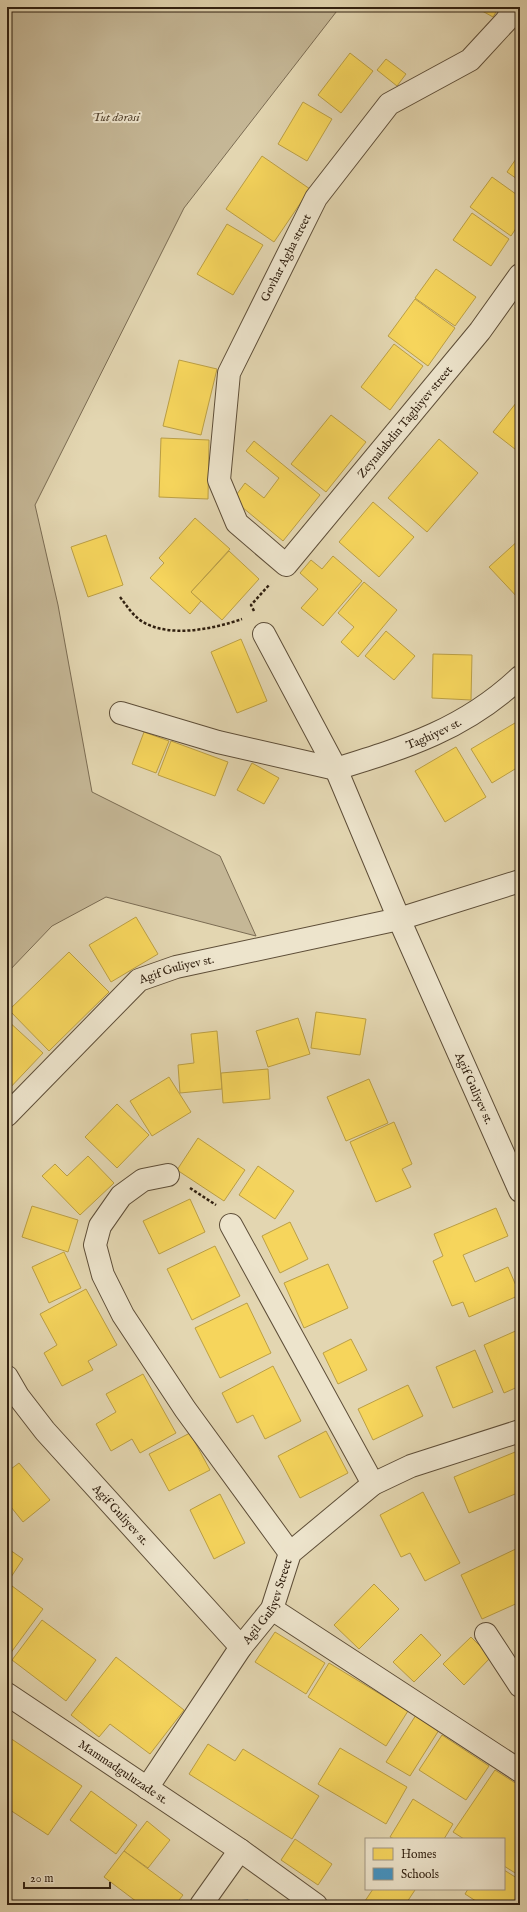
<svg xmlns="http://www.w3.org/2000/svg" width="527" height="1912" font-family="'IM FELL English',serif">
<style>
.green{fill:#c5b796;stroke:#7b6c53}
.homes{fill:#f6d55c;stroke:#bb9f45}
.schools{fill:#4393c3;stroke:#3e708d}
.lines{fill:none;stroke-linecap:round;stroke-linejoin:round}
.minor-casing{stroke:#5e4e38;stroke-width:24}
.path{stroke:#312010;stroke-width:2.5;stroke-dasharray:3 2;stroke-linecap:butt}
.minor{stroke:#ede4cc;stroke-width:22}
.labels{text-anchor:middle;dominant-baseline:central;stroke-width:4;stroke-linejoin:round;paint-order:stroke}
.park-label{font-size:12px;font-style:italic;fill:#564632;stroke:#ede4cc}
.street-label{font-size:12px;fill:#312010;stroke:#ede4cc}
</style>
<rect width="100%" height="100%" fill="#e3d6b1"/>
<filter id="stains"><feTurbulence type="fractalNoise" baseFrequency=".005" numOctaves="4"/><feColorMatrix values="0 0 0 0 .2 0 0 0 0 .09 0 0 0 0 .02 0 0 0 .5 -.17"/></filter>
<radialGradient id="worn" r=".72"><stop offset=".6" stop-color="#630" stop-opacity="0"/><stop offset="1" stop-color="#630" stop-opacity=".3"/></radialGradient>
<path class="green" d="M 7,7 L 340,7 L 184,208 L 35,505 L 58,605 L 92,792 L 220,856 L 256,936 L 106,897 L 52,926 L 7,973 Z"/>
<g class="homes">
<path d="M 475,7 L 499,7 L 493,17 Z"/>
<path d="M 350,53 L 373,71 L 341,113 L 318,95 Z"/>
<path d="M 386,59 L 406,74 L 397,86 L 377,70 Z"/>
<path d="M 303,102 L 332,119 L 307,161 L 278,144 Z"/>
<path d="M 520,153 L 520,181 L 507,172 Z"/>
<path d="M 262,156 L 310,189 L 274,242 L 226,209 Z"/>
<path d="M 492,177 L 520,197 L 520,222 L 511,236 L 470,207 Z"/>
<path d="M 472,213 L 509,239 L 491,266 L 453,240 Z"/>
<path d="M 227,224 L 263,245 L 233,295 L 197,274 Z"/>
<path d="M 436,269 L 476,297 L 455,326 L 415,298 Z"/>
<path d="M 415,299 L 455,328 L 428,366 L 388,336 Z"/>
<path d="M 394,344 L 423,366 L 390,410 L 361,387 Z"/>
<path d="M 179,360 L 217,369 L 201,435 L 163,426 Z"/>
<path d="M 520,398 L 520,453 L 493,432 Z"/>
<path d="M 331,415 L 366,442 L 326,492 L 291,464 Z"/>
<path d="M 161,438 L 209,440 L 208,499 L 159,497 Z"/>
<path d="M 439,439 L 478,473 L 427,532 L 388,498 Z"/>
<path d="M 254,441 L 320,495 L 283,541 L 242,507 L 237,494 L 245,483 L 264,498 L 279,478 L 246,451 Z"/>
<path d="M 373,502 L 414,537 L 379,577 L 339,542 Z"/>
<path d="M 195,518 L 230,549 L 191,592 L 201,601 L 190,614 L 150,578 L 164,563 L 159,558 Z"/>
<path d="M 106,535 L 123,585 L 88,597 L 71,547 Z"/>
<path d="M 520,539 L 520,598 L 519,599 L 489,567 Z"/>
<path d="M 229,551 L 259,579 L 222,620 L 191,592 Z"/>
<path d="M 333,556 L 362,581 L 323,626 L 301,608 L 318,589 L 300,573 L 311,560 L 322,569 Z"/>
<path d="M 364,582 L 397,610 L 358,657 L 341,642 L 354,627 L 338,613 Z"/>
<path d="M 386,631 L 415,656 L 394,680 L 365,656 Z"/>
<path d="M 241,639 L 267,701 L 237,713 L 211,652 Z"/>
<path d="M 433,654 L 472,655 L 471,700 L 432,698 Z"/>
<path d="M 520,720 L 520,766 L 492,783 L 471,749 Z"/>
<path d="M 144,732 L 169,741 L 156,773 L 132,764 Z"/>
<path d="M 171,741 L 228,762 L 215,796 L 158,775 Z"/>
<path d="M 456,747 L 486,797 L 445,822 L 415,771 Z"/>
<path d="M 252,763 L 279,778 L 264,804 L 237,790 Z"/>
<path d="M 136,917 L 158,954 L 111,982 L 89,945 Z"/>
<path d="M 69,952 L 109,992 L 49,1051 L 9,1010 Z"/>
<path d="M 316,1012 L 366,1019 L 360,1055 L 311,1048 Z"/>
<path d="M 298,1018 L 310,1054 L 268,1067 L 256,1031 Z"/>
<path d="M 7,1020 L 43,1053 L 7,1091 Z"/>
<path d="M 217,1031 L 222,1089 L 180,1093 L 178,1065 L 194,1063 L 191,1034 Z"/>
<path d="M 268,1069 L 270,1099 L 223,1103 L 221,1073 Z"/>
<path d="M 169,1077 L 191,1112 L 152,1136 L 130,1101 Z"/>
<path d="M 369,1079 L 388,1123 L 346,1141 L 327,1097 Z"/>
<path d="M 117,1104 L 149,1135 L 117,1168 L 85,1137 Z"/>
<path d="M 394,1122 L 412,1164 L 402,1169 L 411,1187 L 376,1202 L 350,1142 Z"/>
<path d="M 198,1138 L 245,1170 L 224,1201 L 177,1170 Z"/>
<path d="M 88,1156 L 114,1183 L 80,1215 L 42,1176 L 55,1164 L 67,1176 Z"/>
<path d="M 258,1166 L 294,1191 L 275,1219 L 239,1195 Z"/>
<path d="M 190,1199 L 205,1232 L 159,1254 L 143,1221 Z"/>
<path d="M 32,1206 L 78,1220 L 68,1252 L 22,1237 Z"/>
<path d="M 496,1208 L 508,1236 L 463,1255 L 475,1282 L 508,1267 L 520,1295 L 469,1317 L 463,1302 L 452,1306 L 433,1261 L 443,1256 L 434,1234 Z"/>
<path d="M 290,1222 L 308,1259 L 280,1273 L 262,1236 Z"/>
<path d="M 215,1246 L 240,1296 L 192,1320 L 167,1269 Z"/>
<path d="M 64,1252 L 81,1288 L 49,1303 L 32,1267 Z"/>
<path d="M 328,1264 L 348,1308 L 304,1328 L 284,1283 Z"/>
<path d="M 86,1289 L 117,1345 L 88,1361 L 93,1370 L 62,1386 L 44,1353 L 57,1345 L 40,1314 Z"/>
<path d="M 247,1303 L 271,1353 L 220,1378 L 195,1328 Z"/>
<path d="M 520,1329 L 520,1386 L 504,1393 L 484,1345 Z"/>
<path d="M 351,1339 L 367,1370 L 338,1384 L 323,1353 Z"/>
<path d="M 475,1350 L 493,1392 L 453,1408 L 436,1367 Z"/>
<path d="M 273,1366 L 301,1421 L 265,1439 L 253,1415 L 237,1423 L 222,1393 Z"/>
<path d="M 143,1374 L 176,1433 L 140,1453 L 132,1439 L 111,1451 L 96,1424 L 116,1412 L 106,1394 Z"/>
<path d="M 408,1385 L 423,1416 L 373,1440 L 358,1409 Z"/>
<path d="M 326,1431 L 348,1473 L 300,1498 L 278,1456 Z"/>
<path d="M 190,1433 L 210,1470 L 169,1491 L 149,1454 Z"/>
<path d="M 520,1450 L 520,1492 L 469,1513 L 454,1477 Z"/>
<path d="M 19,1463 L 50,1500 L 23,1522 L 7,1502 L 7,1472 Z"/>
<path d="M 423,1492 L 460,1563 L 425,1581 L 410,1553 L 401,1557 L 380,1515 Z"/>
<path d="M 220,1494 L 245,1543 L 214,1559 L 190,1510 Z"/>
<path d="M 520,1547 L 520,1602 L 482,1619 L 461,1575 Z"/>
<path d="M 7,1548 L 23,1559 L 7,1583 Z"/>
<path d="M 8,1583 L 43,1609 L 7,1658 L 7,1584 Z"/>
<path d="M 374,1584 L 399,1609 L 359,1649 L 334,1625 Z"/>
<path d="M 42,1620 L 96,1660 L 66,1701 L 12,1660 Z"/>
<path d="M 275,1632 L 325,1663 L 306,1694 L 255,1662 Z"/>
<path d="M 421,1634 L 441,1655 L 414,1682 L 393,1662 Z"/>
<path d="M 471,1637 L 491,1657 L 464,1685 L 443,1664 Z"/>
<path d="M 116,1657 L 184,1710 L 150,1754 L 110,1724 L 99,1737 L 71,1715 Z"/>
<path d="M 329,1663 L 408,1711 L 386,1746 L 308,1697 Z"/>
<path d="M 416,1715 L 439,1730 L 410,1776 L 386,1762 Z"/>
<path d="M 442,1735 L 489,1766 L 466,1800 L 419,1770 Z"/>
<path d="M 7,1736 L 82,1786 L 48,1835 L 7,1808 Z"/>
<path d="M 208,1744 L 235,1761 L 243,1749 L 319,1796 L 292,1839 L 189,1774 Z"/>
<path d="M 340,1748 L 407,1787 L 386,1824 L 318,1784 Z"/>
<path d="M 495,1770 L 520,1786 L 520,1876 L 504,1866 L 504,1839 L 464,1839 L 453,1832 Z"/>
<path d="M 91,1791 L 137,1825 L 116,1854 L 70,1820 Z"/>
<path d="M 413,1799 L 453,1824 L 444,1839 L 394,1839 L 390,1837 Z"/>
<path d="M 147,1821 L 170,1840 L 148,1868 L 124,1851 Z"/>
<path d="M 295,1839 L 332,1864 L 318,1885 L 281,1860 Z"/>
<path d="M 124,1851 L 183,1895 L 175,1905 L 141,1905 L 104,1877 Z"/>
<path d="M 504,1870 L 520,1880 L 520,1905 L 482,1905 L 465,1894 L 468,1889 L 504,1889 Z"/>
<path d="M 373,1889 L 413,1889 L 415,1890 L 405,1905 L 372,1905 L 365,1901 Z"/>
</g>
<path class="schools" d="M 248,1900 L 254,1905 L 231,1905 L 235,1901 Z"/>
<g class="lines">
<defs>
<g id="minor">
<path id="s1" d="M 515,7 L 506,21 L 470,60 L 389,104 L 316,198 L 229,373 L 219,480 L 237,523 L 286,565 L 480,331 L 520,275"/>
<path id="s2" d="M 264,634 L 336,769 L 399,919 L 520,1191"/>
<path d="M 121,713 L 218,742 L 336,769"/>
<path id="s3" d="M 336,769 C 407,747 465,729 520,677"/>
<path id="s4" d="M 7,1115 L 139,980 L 176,967 L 399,919 L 520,881"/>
<path d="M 168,1175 L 143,1180 L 121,1196 L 100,1226 L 95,1245 L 103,1275 L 123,1315 L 185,1409 L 290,1553"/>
<path d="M 231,1225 L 373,1484"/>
<path id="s5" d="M 7,1377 L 18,1396 L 45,1431 L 241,1647"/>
<path d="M 272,1609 L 520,1771"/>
<path d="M 486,1634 L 520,1686"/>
<path id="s6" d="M 7,1694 L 240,1850 L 316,1905"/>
<path id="s7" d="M 147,1788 L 241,1647 L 272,1609 L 290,1553 L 373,1484 L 411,1466 L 520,1431"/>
<path d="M 201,1905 L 240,1850"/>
</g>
</defs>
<use href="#minor" class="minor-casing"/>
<g class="path">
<path d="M 120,597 C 127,606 133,616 143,622 C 170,638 214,629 242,619"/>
<path d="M 254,611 L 251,605 L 270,584"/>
<path d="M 190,1188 L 216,1205"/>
</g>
<use href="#minor" class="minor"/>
</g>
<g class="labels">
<g class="park-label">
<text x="116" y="117">Tut dərəsi</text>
</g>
<g class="street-label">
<text transform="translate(286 258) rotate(-63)">Govhar Agha street</text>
<text stroke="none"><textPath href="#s1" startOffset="881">Zeynalabdin Taghiyev street</textPath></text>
<text stroke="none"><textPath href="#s3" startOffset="104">Taghiyev st.</textPath></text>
<text stroke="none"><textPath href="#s4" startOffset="228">Agif Guliyev st.</textPath></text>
<text stroke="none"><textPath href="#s2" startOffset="501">Agif Guliyev st.</textPath></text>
<text stroke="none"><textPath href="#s5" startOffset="179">Agif Guliyev st.</textPath></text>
<text stroke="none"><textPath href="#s7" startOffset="223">Agil Guliyev Street</textPath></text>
<text stroke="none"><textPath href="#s6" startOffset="140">Mammadguluzade st.</textPath></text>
</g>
</g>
<rect width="527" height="1912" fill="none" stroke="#e3d6b1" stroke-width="24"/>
<rect x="8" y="8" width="511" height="1896" fill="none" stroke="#312010" stroke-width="2"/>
<rect x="12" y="12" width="503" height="1888" fill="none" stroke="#312010"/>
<rect x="365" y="1838" width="140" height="52" fill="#ede4cc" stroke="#a29681"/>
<rect x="373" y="1848" width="20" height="12" fill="#f6d55c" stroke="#a29681"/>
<text x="401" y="1858" font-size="12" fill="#312010">Homes</text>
<rect x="373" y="1868" width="20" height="12" fill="#4393c3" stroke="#a29681"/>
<text x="401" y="1878" font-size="12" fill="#312010">Schools</text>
<path d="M24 1882v6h86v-6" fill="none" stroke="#312010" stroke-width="2"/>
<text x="30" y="1882" font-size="12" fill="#312010" stroke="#ede4cc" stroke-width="3" paint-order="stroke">20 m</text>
<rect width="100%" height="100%" filter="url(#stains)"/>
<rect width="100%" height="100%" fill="url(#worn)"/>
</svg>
